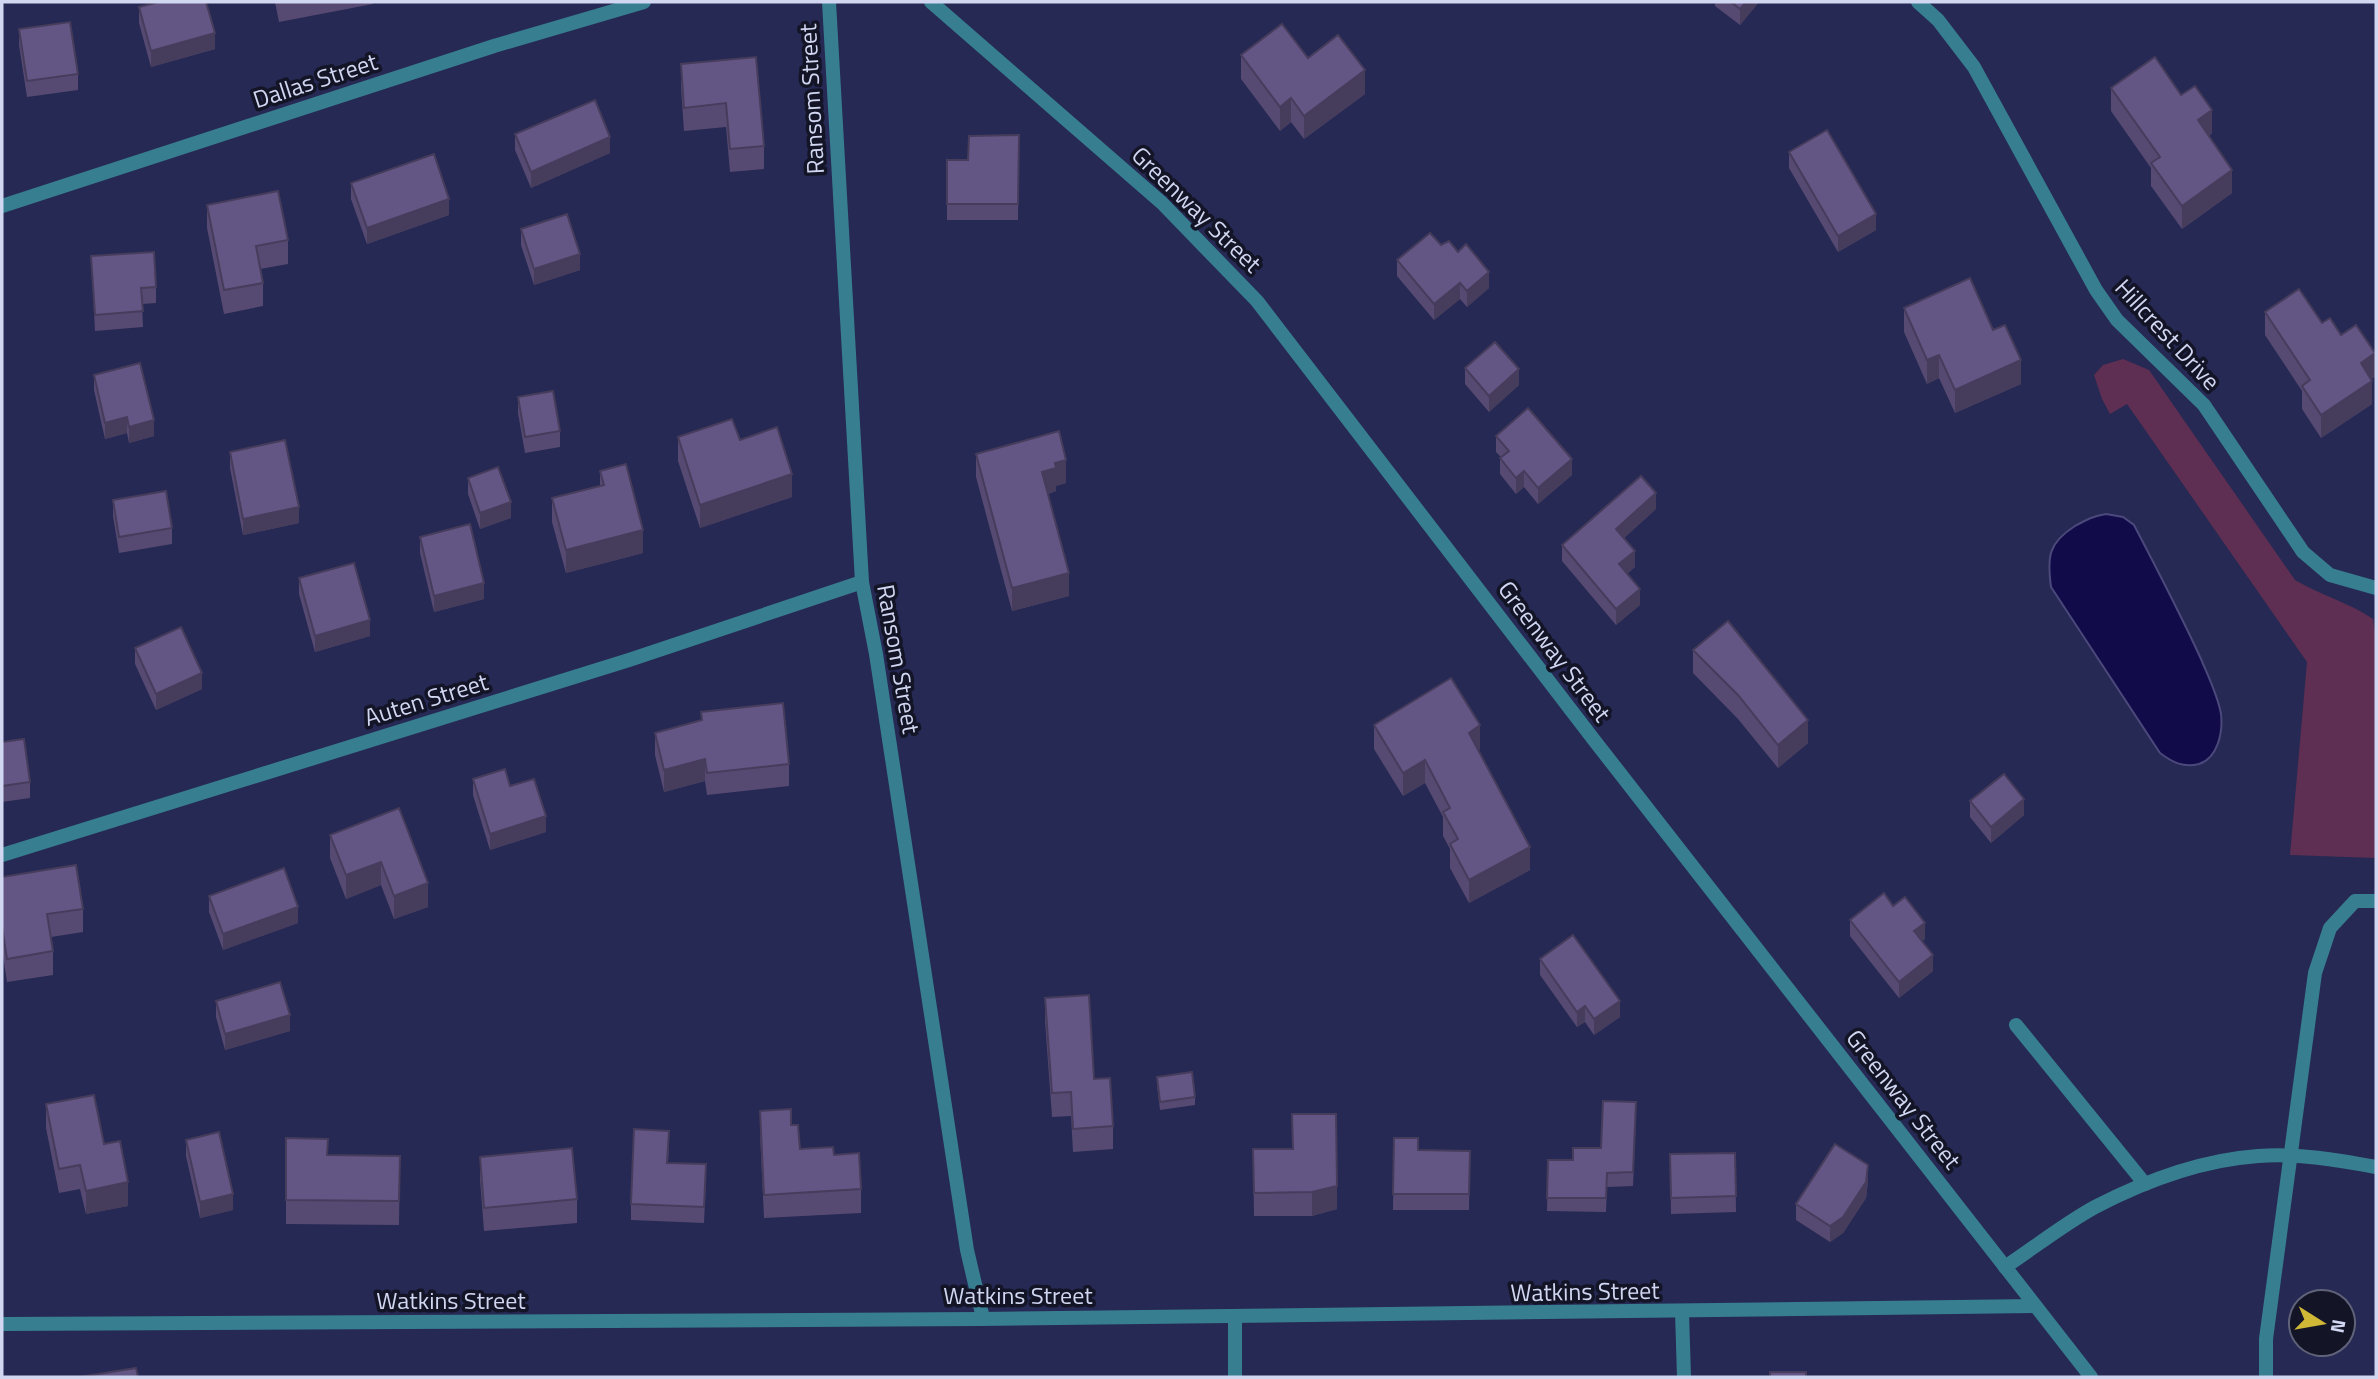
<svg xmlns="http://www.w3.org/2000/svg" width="2378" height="1379" font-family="'Titillium Web',sans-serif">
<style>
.green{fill:#5e2f52}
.water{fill:#120b49;stroke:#4b487b;stroke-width:2}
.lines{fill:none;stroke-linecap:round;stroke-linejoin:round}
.lane{stroke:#377e91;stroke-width:14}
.street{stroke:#377e91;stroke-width:14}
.wall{fill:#564a72}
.shaded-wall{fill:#463c5c}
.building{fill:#645684;stroke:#463c5c;stroke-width:2}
.labels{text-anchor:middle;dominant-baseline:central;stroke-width:7;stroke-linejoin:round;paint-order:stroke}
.street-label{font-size:24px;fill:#d1d6f1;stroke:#131527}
</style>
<rect width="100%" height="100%" fill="#262953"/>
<path class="green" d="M 2123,359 L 2149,370 L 2295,580 C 2320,595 2348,602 2373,619 L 2376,637 L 2376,858 L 2290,855 L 2307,662 L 2127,404 L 2110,414 L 2102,399 L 2094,375 L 2103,365 Z"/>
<path class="water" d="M 2106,514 L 2123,517 L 2134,525 C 2157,569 2180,613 2201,659 C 2208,676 2218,696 2221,714 C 2223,732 2218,758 2199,764 C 2183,768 2172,762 2160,753 L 2051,587 C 2047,557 2048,543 2075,526 C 2086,520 2093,516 2106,514 Z"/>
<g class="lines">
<path class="lane" d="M 2016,1025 L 2145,1184"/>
<g class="street">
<path d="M 829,2 L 862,582 L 876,654 L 967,1250 L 983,1318"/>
<path d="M 931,2 L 1162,203 L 1257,301 L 1594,740 L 2091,1377"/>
<path d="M 1918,2 L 1938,20 L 1974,67 L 2096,290 L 2117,320 L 2204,405 L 2303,552 L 2330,575 L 2376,588"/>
<path d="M 2,206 L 494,46 L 644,2"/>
<path d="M 2,855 L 629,660 L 862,582"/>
<path d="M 2005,1267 C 2035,1247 2064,1224 2095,1207 C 2145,1181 2202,1160 2258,1156 C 2298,1153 2338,1160 2376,1167"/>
<path d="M 1682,1312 L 1684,1377"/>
<path d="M 1235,1318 L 1235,1377"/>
<path d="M 2,1324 C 680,1322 1357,1318 2035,1306"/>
<path d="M 2266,1377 L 2266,1339 L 2315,973 L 2330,928 L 2355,901 L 2376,901"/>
</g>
</g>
<g class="wall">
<path d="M 275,2 L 373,2 L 373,4 L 279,22 Z"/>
<path d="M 1715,2 L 1759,2 L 1740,25 L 1715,6 Z"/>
<path d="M 139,7 L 215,49 L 151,67 L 139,23 Z"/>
<path d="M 19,29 L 78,74 L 78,90 L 27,97 L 19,45 Z"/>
<path d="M 1241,55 L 1308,58 L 1365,94 L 1304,139 L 1291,122 L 1280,131 L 1241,79 Z"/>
<path d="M 756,57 L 764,146 L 764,169 L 730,172 L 726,127 L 684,131 L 681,88 L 681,64 Z"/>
<path d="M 2111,88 L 2181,95 L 2212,133 L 2209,136 L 2232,193 L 2182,229 L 2151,186 L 2151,168 L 2111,111 Z"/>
<path d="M 515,134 L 610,153 L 531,188 L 515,150 Z"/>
<path d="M 1019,135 L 1018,220 L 947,220 L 947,160 L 968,160 Z"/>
<path d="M 1789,152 L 1876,230 L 1838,252 L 1789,168 Z"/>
<path d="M 351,183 L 449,215 L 367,244 L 351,199 Z"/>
<path d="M 207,205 L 288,240 L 288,264 L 260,269 L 263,283 L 263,306 L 224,314 L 207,228 Z"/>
<path d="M 521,229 L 580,270 L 534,285 L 521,245 Z"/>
<path d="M 1441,245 L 1489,288 L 1467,307 L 1460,299 L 1434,320 L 1397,276 L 1397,260 Z"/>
<path d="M 91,256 L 156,287 L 156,303 L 142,304 L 143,327 L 95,331 Z"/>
<path d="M 1904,308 L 1993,330 L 2021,384 L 1955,413 L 1939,378 L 1927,384 L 1904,332 Z"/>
<path d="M 2265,312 L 2322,323 L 2341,335 L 2375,377 L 2371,379 L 2372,404 L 2321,438 L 2302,409 L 2302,391 L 2265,335 Z"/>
<path d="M 1465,368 L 1519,385 L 1489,412 L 1465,384 Z"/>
<path d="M 94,375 L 154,436 L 129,443 L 127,433 L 105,439 L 94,390 Z"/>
<path d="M 518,397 L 560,431 L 560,447 L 525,453 L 518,413 Z"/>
<path d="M 1496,436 L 1572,475 L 1538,504 L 1524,487 L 1516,494 L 1500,474 L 1500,458 L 1501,457 L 1496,452 Z"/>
<path d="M 678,437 L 740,440 L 792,497 L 700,528 L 678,461 Z"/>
<path d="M 230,452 L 299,523 L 243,535 L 230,468 Z"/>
<path d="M 976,454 L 1066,483 L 1056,486 L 1056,491 L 1048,494 L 1069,596 L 1012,611 L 976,477 Z"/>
<path d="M 600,471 L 643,553 L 566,573 L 552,522 L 552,498 L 600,486 Z"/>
<path d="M 468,478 L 511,518 L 480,529 L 468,494 Z"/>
<path d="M 113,500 L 172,528 L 172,544 L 119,553 L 113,516 Z"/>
<path d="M 1656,509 L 1624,538 L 1635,567 L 1627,574 L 1640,605 L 1616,625 L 1562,561 L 1562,545 Z"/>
<path d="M 420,537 L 484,599 L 434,612 L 420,553 Z"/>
<path d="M 299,578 L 370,636 L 315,652 L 299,594 Z"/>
<path d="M 135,648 L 202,689 L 156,710 L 135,664 Z"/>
<path d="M 1693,650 L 1808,743 L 1778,768 L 1738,719 L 1693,673 Z"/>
<path d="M 701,712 L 789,764 L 789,786 L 707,795 L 705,781 L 664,792 L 655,755 L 655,733 L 701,721 Z"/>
<path d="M 1374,725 L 1480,749 L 1478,750 L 1530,870 L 1469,903 L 1450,868 L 1450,849 L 1443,836 L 1443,817 L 1425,783 L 1403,796 L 1374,749 Z"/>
<path d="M 2,742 L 30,782 L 30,798 L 2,802 Z"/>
<path d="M 473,779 L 510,786 L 546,832 L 490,850 L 473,795 Z"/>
<path d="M 1970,801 L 2024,815 L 1991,843 L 1970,817 Z"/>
<path d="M 399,808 L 428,907 L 394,919 L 381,885 L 346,899 L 330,858 L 330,835 Z"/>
<path d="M 2,877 L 83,909 L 83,932 L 51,937 L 53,951 L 53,975 L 7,982 L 2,950 Z"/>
<path d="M 209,896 L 298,923 L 223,950 L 209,912 Z"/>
<path d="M 1893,906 L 1925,939 L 1922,941 L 1933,971 L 1899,998 L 1850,936 L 1850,920 Z"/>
<path d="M 1540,959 L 1620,1017 L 1594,1035 L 1585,1022 L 1577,1027 L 1540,975 Z"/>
<path d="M 1045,998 L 1113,1126 L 1113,1149 L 1073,1152 L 1071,1116 L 1052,1117 L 1045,1021 Z"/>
<path d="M 216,1001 L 290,1031 L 225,1050 L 216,1017 Z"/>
<path d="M 1157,1077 L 1195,1097 L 1195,1105 L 1160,1110 L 1157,1085 Z"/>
<path d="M 46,1104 L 104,1144 L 128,1206 L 86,1214 L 80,1189 L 59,1193 L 46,1128 Z"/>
<path d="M 760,1111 L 791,1125 L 800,1149 L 834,1155 L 861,1189 L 861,1213 L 764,1218 L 760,1134 Z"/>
<path d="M 1636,1116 L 1633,1186 L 1607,1187 L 1606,1212 L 1547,1211 L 1548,1160 L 1573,1160 L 1601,1148 Z"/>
<path d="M 286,1138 L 328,1155 L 400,1156 L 399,1225 L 286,1224 Z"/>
<path d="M 1394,1138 L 1418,1150 L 1470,1151 L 1469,1210 L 1393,1210 Z"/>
<path d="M 186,1140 L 233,1210 L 200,1218 L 186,1156 Z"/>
<path d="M 669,1147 L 668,1163 L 706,1180 L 704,1223 L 631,1220 L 631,1204 Z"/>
<path d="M 1253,1149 L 1337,1209 L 1312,1216 L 1254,1216 Z"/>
<path d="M 1735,1153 L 1736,1212 L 1671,1214 L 1670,1154 Z"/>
<path d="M 480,1157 L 577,1199 L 577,1223 L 484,1231 L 480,1180 Z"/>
<path d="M 1868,1181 L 1866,1198 L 1843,1233 L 1830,1242 L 1796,1220 L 1796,1204 Z"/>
</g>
<g class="shaded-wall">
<path d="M 1746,2 L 1759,2 L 1740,25 L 1740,9 Z"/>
<path d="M 215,33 L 215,49 L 151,67 L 151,51 Z"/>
<path d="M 1365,70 L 1365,94 L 1304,139 L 1304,116 Z"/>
<path d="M 1291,98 L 1291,122 L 1280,131 L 1280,107 Z"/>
<path d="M 2212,110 L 2212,133 L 2198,144 L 2198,120 Z"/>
<path d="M 610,137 L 610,153 L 531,188 L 531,172 Z"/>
<path d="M 2232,170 L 2232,193 L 2182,229 L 2182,206 Z"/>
<path d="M 449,199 L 449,215 L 367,244 L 367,228 Z"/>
<path d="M 1876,214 L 1876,230 L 1838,252 L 1838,236 Z"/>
<path d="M 580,254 L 580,270 L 534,285 L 534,269 Z"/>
<path d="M 1489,272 L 1489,288 L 1467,307 L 1467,291 Z"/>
<path d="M 1460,283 L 1460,299 L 1434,320 L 1434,304 Z"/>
<path d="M 2375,353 L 2375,377 L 2361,386 L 2361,363 Z"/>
<path d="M 1939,355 L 1939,378 L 1927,384 L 1927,360 Z"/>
<path d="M 2021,360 L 2021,384 L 1955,413 L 1955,390 Z"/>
<path d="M 1519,369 L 1519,385 L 1489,412 L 1489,396 Z"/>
<path d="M 2372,381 L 2372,404 L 2321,438 L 2321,415 Z"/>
<path d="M 127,417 L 127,433 L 105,439 L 105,423 Z"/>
<path d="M 154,420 L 154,436 L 129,443 L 129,427 Z"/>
<path d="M 1572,459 L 1572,475 L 1538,504 L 1538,488 Z"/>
<path d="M 1066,460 L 1066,483 L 1056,486 L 1056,491 L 1042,495 L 1042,472 L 1055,463 Z"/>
<path d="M 1524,471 L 1524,487 L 1516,494 L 1516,478 Z"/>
<path d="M 792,474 L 792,497 L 700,528 L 700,505 Z"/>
<path d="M 1656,493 L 1656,509 L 1616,545 L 1616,529 Z"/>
<path d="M 511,502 L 511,518 L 480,529 L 480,513 Z"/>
<path d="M 299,507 L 299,523 L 243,535 L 243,519 Z"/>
<path d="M 643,530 L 643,553 L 566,573 L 566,550 Z"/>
<path d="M 1635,551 L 1635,567 L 1619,580 L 1619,564 Z"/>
<path d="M 1069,573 L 1069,596 L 1012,611 L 1012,588 Z"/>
<path d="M 484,583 L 484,599 L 434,612 L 434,596 Z"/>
<path d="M 1640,589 L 1640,605 L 1616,625 L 1616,609 Z"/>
<path d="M 370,620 L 370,636 L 315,652 L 315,636 Z"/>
<path d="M 202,673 L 202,689 L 156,710 L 156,694 Z"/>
<path d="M 1808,720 L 1808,743 L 1778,768 L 1778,745 Z"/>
<path d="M 1480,725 L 1480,749 L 1469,756 L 1469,733 Z"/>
<path d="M 705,759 L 705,781 L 664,792 L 664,770 Z"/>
<path d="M 1425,760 L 1425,783 L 1403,796 L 1403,773 Z"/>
<path d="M 2024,799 L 2024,815 L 1991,843 L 1991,827 Z"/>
<path d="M 546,816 L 546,832 L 490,850 L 490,834 Z"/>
<path d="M 1530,847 L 1530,870 L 1469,903 L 1469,880 Z"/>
<path d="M 381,862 L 381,885 L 346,899 L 346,875 Z"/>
<path d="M 428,883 L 428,907 L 394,919 L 394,896 Z"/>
<path d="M 298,907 L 298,923 L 223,950 L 223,934 Z"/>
<path d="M 1925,923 L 1925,939 L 1914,947 L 1914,931 Z"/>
<path d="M 1933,955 L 1933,971 L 1899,998 L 1899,982 Z"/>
<path d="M 1620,1001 L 1620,1017 L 1594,1035 L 1594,1019 Z"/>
<path d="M 1585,1006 L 1585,1022 L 1577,1027 L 1577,1012 Z"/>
<path d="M 290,1015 L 290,1031 L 225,1050 L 225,1034 Z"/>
<path d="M 1868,1165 L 1868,1181 L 1866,1198 L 1843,1233 L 1830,1242 L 1830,1226 Z"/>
<path d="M 128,1182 L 128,1206 L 86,1214 L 86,1191 Z"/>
<path d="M 1337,1186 L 1337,1209 L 1312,1216 L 1312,1192 Z"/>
<path d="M 233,1194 L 233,1210 L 200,1218 L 200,1202 Z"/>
</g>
<g class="building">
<path d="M 159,2 L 206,2 L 215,33 L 151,51 L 139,7 Z"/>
<path d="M 1731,2 L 1746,2 L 1740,9 Z"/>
<path d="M 70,22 L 78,74 L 27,81 L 19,29 Z"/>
<path d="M 1282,24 L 1308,58 L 1338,35 L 1365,70 L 1304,116 L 1291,98 L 1280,107 L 1241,55 Z"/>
<path d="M 756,57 L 764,146 L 730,149 L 726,103 L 684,108 L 681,64 Z"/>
<path d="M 2155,57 L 2181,95 L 2195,86 L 2212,110 L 2198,120 L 2232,170 L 2182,206 L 2151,163 L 2160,157 L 2111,88 Z"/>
<path d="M 595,100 L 610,137 L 531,172 L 515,134 Z"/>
<path d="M 1827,130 L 1876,214 L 1838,236 L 1789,152 Z"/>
<path d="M 1019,135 L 1018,204 L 947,204 L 947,160 L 968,160 L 969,136 Z"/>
<path d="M 434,154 L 449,199 L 367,228 L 351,183 Z"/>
<path d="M 278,191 L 288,240 L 256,246 L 263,283 L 224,290 L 207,205 Z"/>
<path d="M 567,214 L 580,254 L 534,269 L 521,229 Z"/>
<path d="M 1430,233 L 1441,245 L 1449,241 L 1458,252 L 1466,244 L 1489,272 L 1467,291 L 1460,283 L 1434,304 L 1397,260 Z"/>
<path d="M 154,252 L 156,287 L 141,288 L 143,311 L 95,315 L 91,256 Z"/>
<path d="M 1970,278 L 1993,330 L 2005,325 L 2021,360 L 1955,390 L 1939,355 L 1927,360 L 1904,308 Z"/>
<path d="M 2299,289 L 2322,323 L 2330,318 L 2341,335 L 2356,325 L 2375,353 L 2361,363 L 2372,381 L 2321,415 L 2302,386 L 2310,380 L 2265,312 Z"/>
<path d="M 1495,342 L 1519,369 L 1489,396 L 1465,368 Z"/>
<path d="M 140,363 L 154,420 L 129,427 L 127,417 L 105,423 L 94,375 Z"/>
<path d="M 553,391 L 560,431 L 525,437 L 518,397 Z"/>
<path d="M 1528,408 L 1572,459 L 1538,488 L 1524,471 L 1516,478 L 1500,458 L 1509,451 L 1496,436 Z"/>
<path d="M 732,419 L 740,440 L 777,427 L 792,474 L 700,505 L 678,437 Z"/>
<path d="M 1059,431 L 1066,460 L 1055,463 L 1056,468 L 1042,472 L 1069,573 L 1012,588 L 976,454 Z"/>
<path d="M 285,440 L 299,507 L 243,519 L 230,452 Z"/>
<path d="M 626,464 L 643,530 L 566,550 L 552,498 L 604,485 L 600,471 Z"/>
<path d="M 498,467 L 511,502 L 480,513 L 468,478 Z"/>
<path d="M 1641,476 L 1656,493 L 1616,529 L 1635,551 L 1619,564 L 1640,589 L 1616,609 L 1562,545 Z"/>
<path d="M 166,491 L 172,528 L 119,537 L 113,500 Z"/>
<path d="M 470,524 L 484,583 L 434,596 L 420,537 Z"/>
<path d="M 354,563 L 370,620 L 315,636 L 299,578 Z"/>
<path d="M 1728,621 L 1808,720 L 1778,745 L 1738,695 L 1693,650 Z"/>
<path d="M 181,627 L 202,673 L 156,694 L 135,648 Z"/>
<path d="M 1451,678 L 1480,725 L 1469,733 L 1530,847 L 1469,880 L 1450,844 L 1458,839 L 1443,812 L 1450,808 L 1425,760 L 1403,773 L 1374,725 Z"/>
<path d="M 783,703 L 789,764 L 707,773 L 705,759 L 664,770 L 655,733 L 702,720 L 701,712 Z"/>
<path d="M 24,739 L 30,782 L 2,786 L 2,742 Z"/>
<path d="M 505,769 L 510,786 L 534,779 L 546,816 L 490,834 L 473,779 Z"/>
<path d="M 2004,774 L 2024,799 L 1991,827 L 1970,801 Z"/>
<path d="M 399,808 L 428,883 L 394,896 L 381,862 L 346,875 L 330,835 Z"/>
<path d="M 76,865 L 83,909 L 47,914 L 53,951 L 7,959 L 2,927 L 2,877 Z"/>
<path d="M 284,868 L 298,907 L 223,934 L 209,896 Z"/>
<path d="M 1884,893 L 1893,906 L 1905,897 L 1925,923 L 1914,931 L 1933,955 L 1899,982 L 1850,920 Z"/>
<path d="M 1573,935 L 1620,1001 L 1594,1019 L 1585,1006 L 1577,1012 L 1540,959 Z"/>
<path d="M 280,982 L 290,1015 L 225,1034 L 216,1001 Z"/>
<path d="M 1089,995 L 1094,1079 L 1110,1078 L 1113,1126 L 1073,1129 L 1071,1092 L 1052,1093 L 1045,998 Z"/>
<path d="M 1192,1072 L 1195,1097 L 1160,1102 L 1157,1077 Z"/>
<path d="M 94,1095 L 104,1144 L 120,1141 L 128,1182 L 86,1191 L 80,1165 L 59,1169 L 46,1104 Z"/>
<path d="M 1603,1101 L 1636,1102 L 1633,1172 L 1607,1173 L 1606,1198 L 1547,1198 L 1548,1160 L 1573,1160 L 1573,1148 L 1601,1148 Z"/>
<path d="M 791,1109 L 791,1125 L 798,1125 L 800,1149 L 833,1147 L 834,1155 L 859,1153 L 861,1189 L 764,1195 L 760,1111 Z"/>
<path d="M 1292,1114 L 1336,1114 L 1337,1186 L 1312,1192 L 1254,1193 L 1253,1149 L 1293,1149 Z"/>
<path d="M 634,1129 L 669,1131 L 667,1163 L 706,1164 L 704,1207 L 631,1204 Z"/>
<path d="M 219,1132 L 233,1194 L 200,1202 L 186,1140 Z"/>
<path d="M 286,1138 L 328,1139 L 327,1155 L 400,1156 L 399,1201 L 286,1200 Z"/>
<path d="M 1394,1138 L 1418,1138 L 1418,1150 L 1470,1151 L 1469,1194 L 1393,1194 Z"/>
<path d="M 1835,1144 L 1868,1165 L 1866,1182 L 1843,1217 L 1830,1226 L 1796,1204 Z"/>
<path d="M 572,1148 L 577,1199 L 484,1208 L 480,1157 Z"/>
<path d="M 1735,1153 L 1736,1196 L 1671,1198 L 1670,1154 Z"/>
<path d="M 136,1368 L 138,1377 L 80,1377 Z"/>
<rect x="1770" y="1372" width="36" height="5"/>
</g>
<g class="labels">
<g class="street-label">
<text transform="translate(315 80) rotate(-18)">Dallas Street</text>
<text transform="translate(811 99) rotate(-93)">Ransom Street</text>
<text transform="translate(1197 209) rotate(44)">Greenway Street</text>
<text transform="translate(2168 334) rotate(47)">Hillcrest Drive</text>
<text transform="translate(1555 651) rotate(53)">Greenway Street</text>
<text transform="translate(899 659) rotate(80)">Ransom Street</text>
<text transform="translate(426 699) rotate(-17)">Auten Street</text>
<text transform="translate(1904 1099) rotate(52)">Greenway Street</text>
<text transform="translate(1585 1291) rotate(-1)">Watkins Street</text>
<text x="1018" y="1295">Watkins Street</text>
<text x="451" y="1300">Watkins Street</text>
</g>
</g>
<rect width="2378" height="1379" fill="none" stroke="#d1d6f1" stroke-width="7"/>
<g transform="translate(2322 1323) rotate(101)"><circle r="33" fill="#131527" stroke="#5f6278" stroke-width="2"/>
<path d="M0-5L12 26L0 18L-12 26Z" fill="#d0b736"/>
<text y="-10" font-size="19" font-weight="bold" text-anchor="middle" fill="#d1d6f1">N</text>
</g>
</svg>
